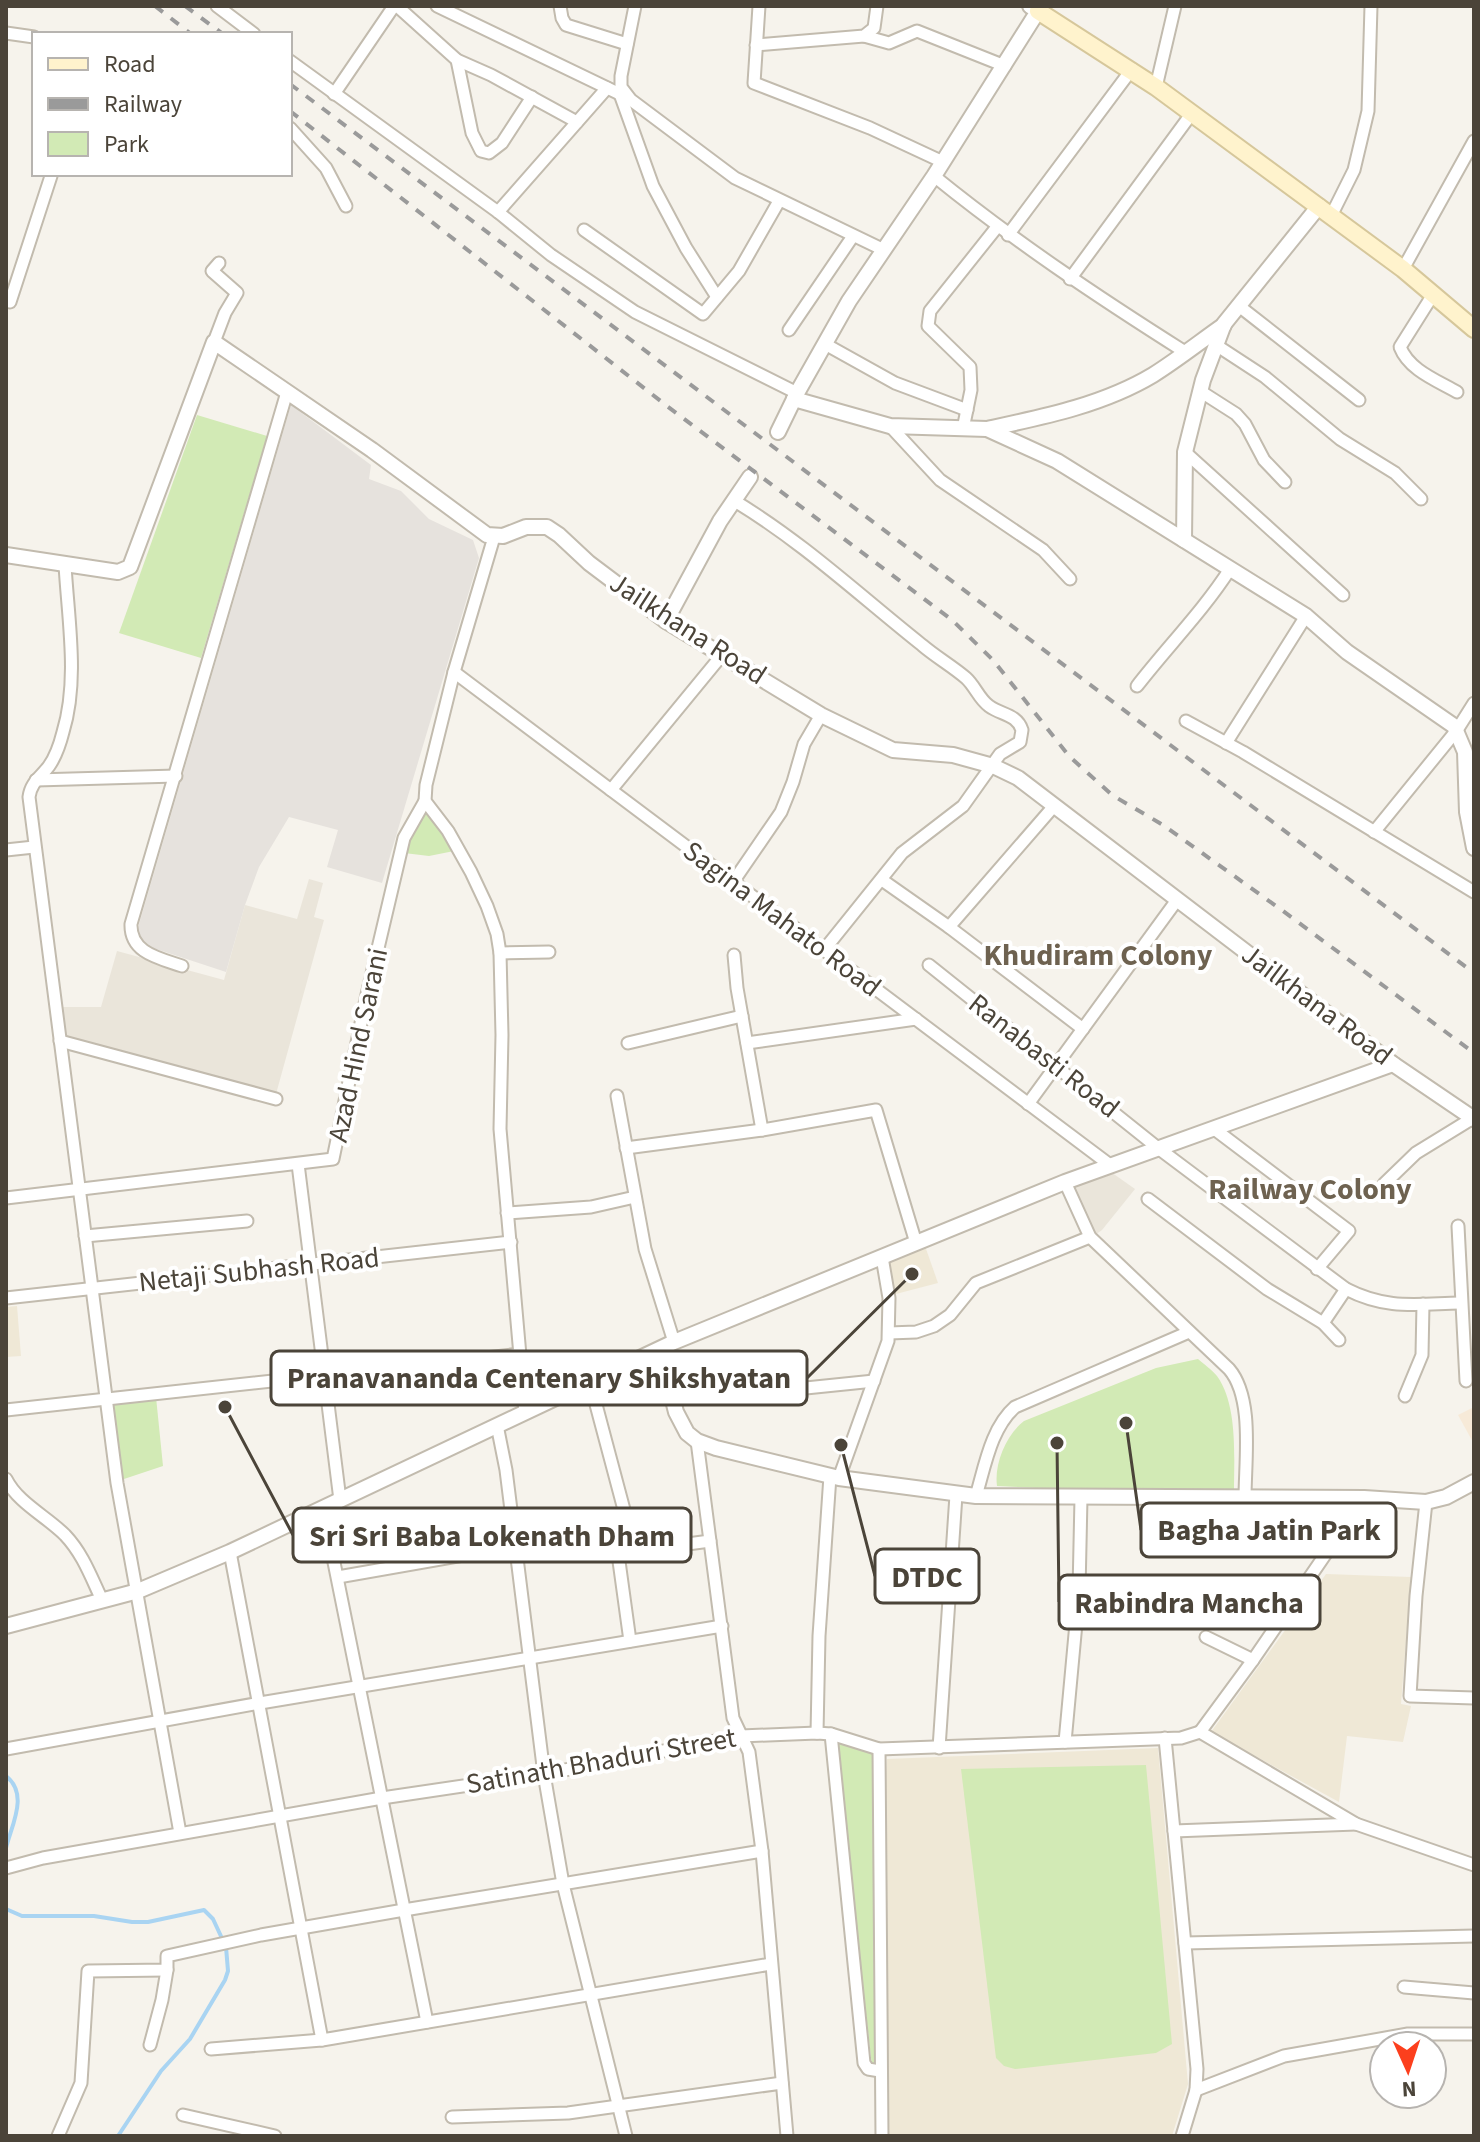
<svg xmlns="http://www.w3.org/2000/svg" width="1480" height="2142" font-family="'Source Sans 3',sans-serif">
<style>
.residential{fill:#eae5da}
.commercial{fill:#f7ead8}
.industrial{fill:#e6e2dd}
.education{fill:#efe8d6}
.green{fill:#d2eab5}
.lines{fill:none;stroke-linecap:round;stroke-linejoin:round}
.stream{stroke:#a9d4f2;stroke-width:4}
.minor-casing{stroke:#c2bbae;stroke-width:15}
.tertiary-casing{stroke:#c2bbae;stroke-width:18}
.secondary-casing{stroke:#d6c79b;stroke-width:20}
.minor{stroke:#fff;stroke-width:11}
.tertiary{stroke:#fff;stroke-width:14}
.secondary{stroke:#fff3cd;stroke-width:16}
.rail{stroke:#9a9a9a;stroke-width:4;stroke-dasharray:10 10;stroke-linecap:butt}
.labels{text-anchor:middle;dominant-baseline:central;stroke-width:8;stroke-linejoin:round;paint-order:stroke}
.street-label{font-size:28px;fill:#4b4439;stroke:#fff}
.neighbourhood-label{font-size:30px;font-weight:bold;fill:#6e6250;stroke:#fff}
.leader{fill:none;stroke:#4b4439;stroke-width:3}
.callout-dot{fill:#4b4439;stroke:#fff;stroke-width:3}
.callout{fill:#fff;stroke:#4b4439;stroke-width:3}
.callout-label{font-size:30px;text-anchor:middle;font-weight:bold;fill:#4b4439}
</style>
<rect width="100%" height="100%" fill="#f6f3ec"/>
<g class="residential">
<path d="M 309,879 L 323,883 L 314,917 L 324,920 L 276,1094 L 65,1037 L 61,1007 L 101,1007 L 117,951 L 224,980 L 245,905 L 297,919 Z"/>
<path d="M 1108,1170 L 1135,1189 L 1102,1230 L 1095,1235 L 1073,1184 Z"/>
</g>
<path class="commercial" d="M 1474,1407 L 1474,1444 L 1458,1415 Z"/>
<path class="industrial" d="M 291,405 L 371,465 L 369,479 L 401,491 L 429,519 L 473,540 L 479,558 L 382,883 L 327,867 L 338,830 L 289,817 L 259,867 L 245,905 L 226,972 L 144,945 L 139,936 L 139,924 Z"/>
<g class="education">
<path d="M 925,1246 L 938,1283 L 892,1295 L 888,1259 Z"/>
<path d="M 17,1306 L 21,1356 L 6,1357 L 6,1307 Z"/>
<path d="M 1326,1574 L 1411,1577 L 1401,1704 L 1411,1706 L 1403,1742 L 1347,1736 L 1339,1802 L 1211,1732 Z"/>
<path d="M 1158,1748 L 1188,2084 L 1172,2136 L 887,2136 L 882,1825 L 887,1759 Z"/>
</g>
<g class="green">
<path d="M 197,415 L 267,436 L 201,658 L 119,633 Z"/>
<path d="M 426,814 L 435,819 L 454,851 L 429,856 L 404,853 L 418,821 Z"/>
<path d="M 1198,1359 C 1204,1364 1212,1370 1217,1376 C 1238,1405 1234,1457 1234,1491 L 1077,1490 L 997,1486 C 994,1464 1006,1435 1024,1421 L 1156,1368 Z"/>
<path d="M 156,1397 L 163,1466 L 121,1480 L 111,1408 L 116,1402 Z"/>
<path d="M 834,1738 L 873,1751 L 876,2066 L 872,2066 Z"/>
<path d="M 1146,1765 L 1172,2044 L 1156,2053 L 1015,2069 L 1004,2066 L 996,2058 L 961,1769 Z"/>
</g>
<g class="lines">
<g class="stream">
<path d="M 6,1776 C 29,1794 12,1824 6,1848"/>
<path d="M 6,1909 L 22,1916 L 94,1916 L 132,1922 L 148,1922 L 204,1910 L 213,1919 L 226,1947 L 228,1971 L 225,1980 L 190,2039 L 161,2071 L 118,2136"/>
</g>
<defs>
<g id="minor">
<path d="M 217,6 L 254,34"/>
<path d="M 397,6 L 457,60 L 491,75 L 577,122"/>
<path d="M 437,6 L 624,96"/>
<path d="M 560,6 L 562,18 L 566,25 L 627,44"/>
<path d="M 635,6 L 621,76 L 621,87 L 631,100 L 735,178 L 884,250"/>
<path d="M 759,6 L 754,83 L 870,128 L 943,162"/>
<path d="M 6,33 L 34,37"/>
<path d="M 864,36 L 889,43 L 917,31 L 1005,66"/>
<path d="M 756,45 L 864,36 L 874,28 L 877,6"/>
<path d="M 457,60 L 472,133 L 481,151 L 489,153 L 502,143 L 532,97"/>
<path d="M 290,61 L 498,212 L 551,255 L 635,312 L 797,393"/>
<path d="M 1156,87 L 1175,6"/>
<path d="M 334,94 L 394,6"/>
<path d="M 620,94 L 653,186 L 686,248 L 717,297"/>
<path d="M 290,128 L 326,168 L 346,206"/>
<path d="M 934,176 C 1014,241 1098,297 1185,352"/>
<path d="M 498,212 L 607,88"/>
<path d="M 1331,216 L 1354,170 L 1368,111 L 1371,6"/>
<path d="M 584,230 L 703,314 L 739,271 L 779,201"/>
<path d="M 1008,235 L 1132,69"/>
<path d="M 1403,269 L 1474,141"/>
<path d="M 1070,279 L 1192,113"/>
<path d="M 1434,293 L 1400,347 C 1409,370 1436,380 1457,392"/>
<path d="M 6,300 L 10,302 L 51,176"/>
<path d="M 1239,306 L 1359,400"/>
<path d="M 789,330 L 853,236"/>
<path d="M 214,342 L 225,313 L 237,293 L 212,271 L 219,263"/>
<path d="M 825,344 L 895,383 L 967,410"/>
<path d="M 1216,345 L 1265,377 L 1340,439 L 1395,473 L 1421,499"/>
<path d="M 1200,391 L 1236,414 L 1245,424 L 1264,460 L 1285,482"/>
<path d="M 890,426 L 940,480 L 1043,550 L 1070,579"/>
<path d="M 963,429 L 971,390 L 970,367 L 928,326 L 930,311 L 997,227"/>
<path d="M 1185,452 L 1343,595"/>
<path d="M 733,500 C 803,542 859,595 922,645 C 936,657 952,666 966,678 C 975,686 979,699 989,706 C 1001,715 1017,714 1022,730 L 1020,742 L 1000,754 L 963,806 L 902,853 L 824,950"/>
<path d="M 494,537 L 454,672 L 426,785 L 425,801 L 448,831 L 471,872 L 487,906 L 497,934 L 500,953 L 502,1035 L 500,1129 L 525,1412"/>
<path d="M 65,565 C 68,619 79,680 63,732 C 60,744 56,756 49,766 C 41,777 31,782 29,797 L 117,1483 L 180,1833"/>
<path d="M 454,672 L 1110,1165"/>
<path d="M 1137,686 C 1168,646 1203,611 1230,569"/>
<path d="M 1186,721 L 1243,752 L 1474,892"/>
<path d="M 1226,743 L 1306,616"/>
<path d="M 36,780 L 176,776"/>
<path d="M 611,790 L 722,655"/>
<path d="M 1374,832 L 1457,730 L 1474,703"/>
<path d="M 6,850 L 34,847"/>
<path d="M 882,880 L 949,927 L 1083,1029"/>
<path d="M 733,882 L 781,812 L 793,782 L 804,744 L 821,715"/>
<path d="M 949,927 L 1054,806"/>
<path d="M 500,953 L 549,952"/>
<path d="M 734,955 L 737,988 L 762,1130"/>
<path d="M 929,965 L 1158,1148 L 1346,1289 C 1387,1310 1416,1304 1460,1303"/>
<path d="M 182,966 C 159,958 130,953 131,924 L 287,392"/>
<path d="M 60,1041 L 276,1099"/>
<path d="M 628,1043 L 742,1016"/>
<path d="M 747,1043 L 916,1019"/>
<path d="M 617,1096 L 645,1249 L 674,1342"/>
<path d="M 1028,1104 L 1177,900"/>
<path d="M 1213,1128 L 1349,1231 L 1317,1269"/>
<path d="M 626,1148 L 762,1130 L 876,1110 L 916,1243"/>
<path d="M 298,1164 L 340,1500"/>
<path d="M 1065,1182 L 1090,1237 L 1229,1369 C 1254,1398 1245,1460 1245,1498"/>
<path d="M 1384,1184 L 1416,1153 L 1473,1118"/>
<path d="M 6,1198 L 333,1159 L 366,999 L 404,838 L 425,801"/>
<path d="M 1148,1199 L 1267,1289 L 1323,1323 L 1339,1340"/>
<path d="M 507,1213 L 591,1207 L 635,1197"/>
<path d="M 1458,1226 L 1466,1381"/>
<path d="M 85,1236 L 247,1221"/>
<path d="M 6,1298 L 511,1242"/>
<path d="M 1323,1323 L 1346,1289"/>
<path d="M 889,1333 L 916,1332 L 934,1326 L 950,1315 L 976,1283 L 1090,1237"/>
<path d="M 590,1382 L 635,1551 L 618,1554 L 630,1641"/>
<path d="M 796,1389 L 874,1381"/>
<path d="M 1405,1396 L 1422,1355 L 1423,1304"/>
<path d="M 6,1410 L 521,1354"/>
<path d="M 497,1425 L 506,1470 L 544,1774 L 563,1884 L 626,2136"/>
<path d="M 697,1441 L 733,1718 L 749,1752 L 762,1851 L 787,2136"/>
<path d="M 839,1478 L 888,1341 L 889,1298 L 882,1257"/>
<path d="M 6,1479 C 18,1503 46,1516 65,1535 C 83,1554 91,1577 102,1600"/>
<path d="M 976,1496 C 985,1466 991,1428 1015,1407 L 1189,1332"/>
<path d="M 1426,1502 L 1416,1596 L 1410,1696 L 1474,1698"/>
<path d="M 323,1508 L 427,2022"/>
<path d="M 635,1551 L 710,1541"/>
<path d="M 230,1552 L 322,2040"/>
<path d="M 338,1577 L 515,1546"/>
<path d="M 1206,1637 L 1253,1660"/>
<path d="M 1200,1732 L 1356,1824 L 1474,1865"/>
<path d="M 1200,1732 L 1253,1660 L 1364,1498"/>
<path d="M 817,1733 L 819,1636 L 830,1476"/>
<path d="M 831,1734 L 864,2063 L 868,2069 L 880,2071"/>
<path d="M 1165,1738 L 1197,2069 L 1196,2090 L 1182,2136"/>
<path d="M 1065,1742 L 1079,1591 L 1081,1498"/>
<path d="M 939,1748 L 956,1495"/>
<path d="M 6,1749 L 260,1703 L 722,1626"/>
<path d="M 879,1749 L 882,2136"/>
<path d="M 1174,1831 L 1356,1824"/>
<path d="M 6,1868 L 43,1858 L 382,1798 L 544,1774 L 741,1736 L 817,1733 L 831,1734 L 879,1749 L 1181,1738 L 1200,1732"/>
<path d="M 1185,1943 L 1474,1936"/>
<path d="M 1404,1987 L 1474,1993"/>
<path d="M 150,2045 L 162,2000 L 167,1970"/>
<path d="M 211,2049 L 322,2040 L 771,1964"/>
<path d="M 1196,2090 L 1284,2056 L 1408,2034 L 1474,2034"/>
<path d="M 183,2115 L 275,2136"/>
<path d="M 452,2117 L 568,2113 L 782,2083"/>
<path d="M 58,2136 L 81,2083 L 88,1971 L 167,1970 L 167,1956 L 261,1935 L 404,1910 L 762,1851"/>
</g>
<g id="tertiary">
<path d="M 794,399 L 890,426 L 987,429 L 1057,461 L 1306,616 L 1347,652 L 1454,726 L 1465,752 L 1467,812 L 1474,848"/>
<path d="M 987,429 C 1043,417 1103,405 1153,375 C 1177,360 1201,341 1224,325"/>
<path d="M 778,432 L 797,393 L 849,301 L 934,176 L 1038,11 L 1030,6"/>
<path d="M 1184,540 L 1185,452 L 1203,380 L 1224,324 L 1319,206"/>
<path d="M 6,555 L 118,572 L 130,567 L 214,342 L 372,450 L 487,535 L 503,536 L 526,527 L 547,527 L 559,535 L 589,563 L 666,621 L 821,715 L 893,750 L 953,755 L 993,766 L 1018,778 L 1393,1064 L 1474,1119"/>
<path d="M 666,621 L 720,521 L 750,477"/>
<path d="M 665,1369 L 676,1412 L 687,1433 L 697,1441 L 716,1448 L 839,1478 L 976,1496 L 1364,1498 L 1426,1502 L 1446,1497 L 1474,1482"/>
<path d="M 6,1626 L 138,1591 L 230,1552 L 674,1342 L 1065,1182 L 1393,1064"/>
</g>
<path id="secondary" d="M 1040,6 L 1038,11 L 1156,87 L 1403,269 L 1474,329"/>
</defs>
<use href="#minor" class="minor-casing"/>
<use href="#tertiary" class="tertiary-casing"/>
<use href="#secondary" class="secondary-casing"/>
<use href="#minor" class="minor"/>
<use href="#tertiary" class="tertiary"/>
<use href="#secondary" class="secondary"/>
<g class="rail">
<path d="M 155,6 L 191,34"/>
<path d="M 185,6 L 223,34"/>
<path d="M 290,84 L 1474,973"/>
<path d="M 290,111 L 667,406 L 952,620 L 993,660 L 1069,756 L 1112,795 L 1163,825 L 1283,911 L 1474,1053"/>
</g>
</g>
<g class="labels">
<g class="street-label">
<text transform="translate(688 629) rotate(33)">Jailkhana Road</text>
<text transform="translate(782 919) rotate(37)">Sagina Mahato Road</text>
<text transform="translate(1317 1005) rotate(37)">Jailkhana Road</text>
<text transform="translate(358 1045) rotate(-78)">Azad Hind Sarani</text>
<text transform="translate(1044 1056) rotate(38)">Ranabasti Road</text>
<text transform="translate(259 1270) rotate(-6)">Netaji Subhash Road</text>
<text transform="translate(601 1761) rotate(-10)">Satinath Bhaduri Street</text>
</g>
<g class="neighbourhood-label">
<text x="1098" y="955">Khudiram Colony</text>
<text x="1310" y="1189">Railway Colony</text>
</g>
</g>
<path class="leader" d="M912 1274L807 1378M1126 1423L1141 1530M225 1407L293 1535M841 1445L875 1576M1057 1443L1059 1602"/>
<g class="callout-dot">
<circle cx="912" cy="1274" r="8"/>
<circle cx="1126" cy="1423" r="8"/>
<circle cx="225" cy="1407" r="8"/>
<circle cx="841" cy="1445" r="8"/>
<circle cx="1057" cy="1443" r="8"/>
</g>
<g class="callout">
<rect x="271" y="1351" width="536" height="54" rx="8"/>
<rect x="1141" y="1503" width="255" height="54" rx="8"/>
<rect x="293" y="1508" width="398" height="54" rx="8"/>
<rect x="875" y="1549" width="104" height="54" rx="8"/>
<rect x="1059" y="1575" width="261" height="54" rx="8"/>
</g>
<g class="callout-label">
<text x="539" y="1388">Pranavananda Centenary Shikshyatan</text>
<text x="1269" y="1540">Bagha Jatin Park</text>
<text x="492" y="1546">Sri Sri Baba Lokenath Dham</text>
<text x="927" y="1587">DTDC</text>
<text x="1189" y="1613">Rabindra Mancha</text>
</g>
<rect width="1480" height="2142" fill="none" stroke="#4b4439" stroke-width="16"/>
<rect x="32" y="32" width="260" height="144" fill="#ffffff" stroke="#b7b4b0" stroke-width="2"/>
<rect x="48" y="58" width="40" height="12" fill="#fff3cd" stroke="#b7b4b0" stroke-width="2"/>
<text x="104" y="72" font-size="24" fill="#4b4439">Road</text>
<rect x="48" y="98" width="40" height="12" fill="#9a9a9a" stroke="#b7b4b0" stroke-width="2"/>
<text x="104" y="112" font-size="24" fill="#4b4439">Railway</text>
<rect x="48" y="132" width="40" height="24" fill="#d2eab5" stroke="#b7b4b0" stroke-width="2"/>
<text x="104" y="152" font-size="24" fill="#4b4439">Park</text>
<g transform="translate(1408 2070) rotate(177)"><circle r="38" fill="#ffffff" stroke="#b7b4b0" stroke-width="2"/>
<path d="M0-6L14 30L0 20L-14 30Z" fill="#fc3f1d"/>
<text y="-12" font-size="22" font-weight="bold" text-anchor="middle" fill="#4b4439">N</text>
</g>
</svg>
